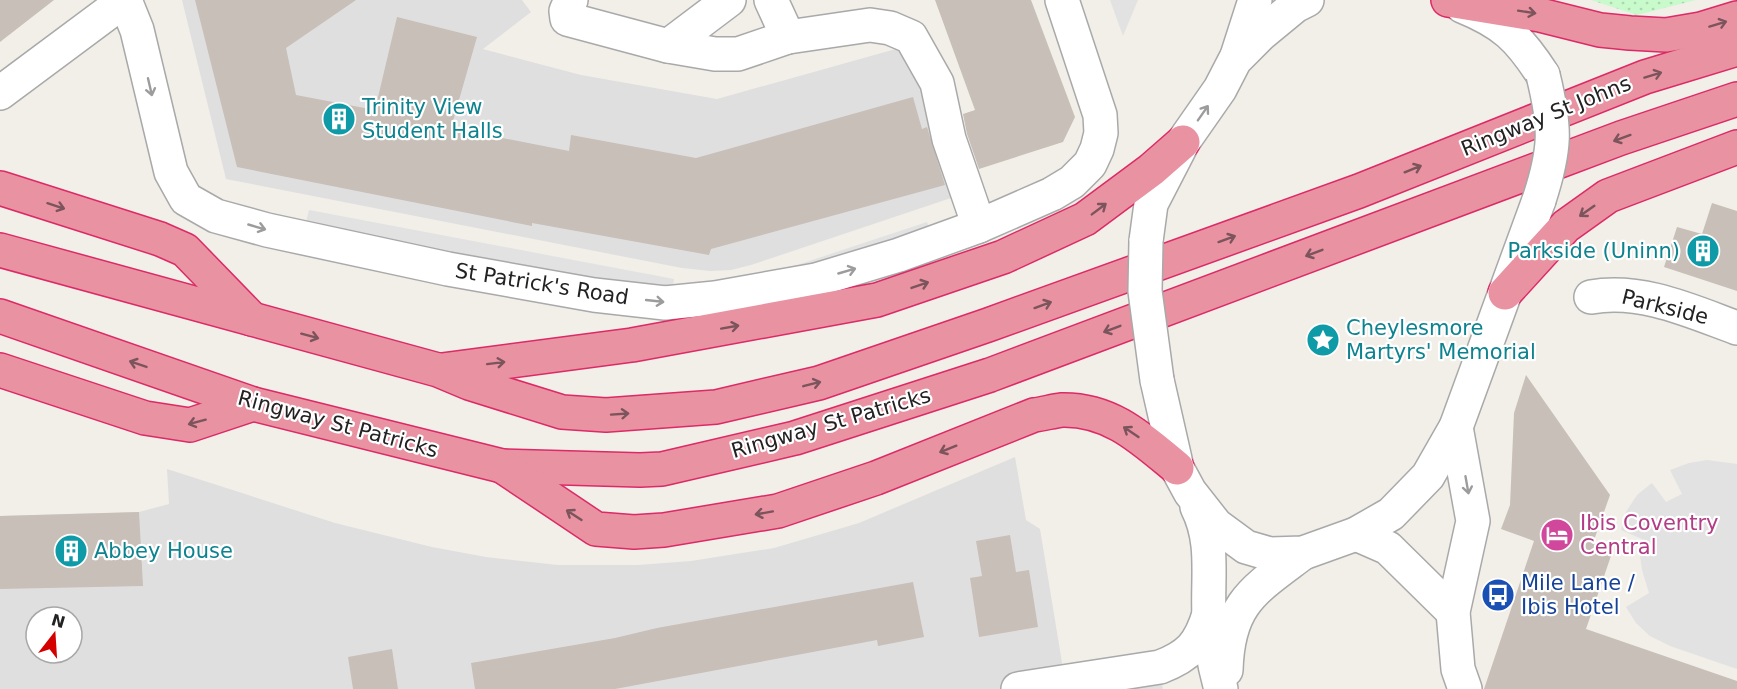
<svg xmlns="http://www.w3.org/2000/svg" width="1737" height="689" font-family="'DejaVu Sans',sans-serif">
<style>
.residential{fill:#e0dfdf;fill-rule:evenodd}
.park{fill:url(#park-dots)}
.parking{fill:#e2e2e2}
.building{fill:#c7bfb8}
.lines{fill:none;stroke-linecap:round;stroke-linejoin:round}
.minor-casing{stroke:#a9a9a9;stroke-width:36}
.highway-casing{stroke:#dc2a67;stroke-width:36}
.minor{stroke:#fff;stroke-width:33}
.highway{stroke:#e892a2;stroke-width:33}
.minor-bridge-casing{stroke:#a9a9a9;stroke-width:36;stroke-linecap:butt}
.minor-bridge{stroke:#fff;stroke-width:33}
.oneway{stroke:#7b545c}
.oneway2{stroke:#9c9c9c}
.labels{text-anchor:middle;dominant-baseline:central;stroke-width:4.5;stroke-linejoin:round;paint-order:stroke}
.culture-label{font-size:21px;fill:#0d838f;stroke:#fff;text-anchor:start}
.street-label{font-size:21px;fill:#222;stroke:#fff}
.hotel-label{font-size:21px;fill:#b23c85;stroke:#fff;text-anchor:start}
.transit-label{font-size:21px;fill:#164399;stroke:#fff;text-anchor:start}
</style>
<defs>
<pattern id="park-dots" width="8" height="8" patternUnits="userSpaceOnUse" patternTransform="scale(1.5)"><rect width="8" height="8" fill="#c8facc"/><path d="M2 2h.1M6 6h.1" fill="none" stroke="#acd6af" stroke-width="1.8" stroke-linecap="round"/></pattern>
</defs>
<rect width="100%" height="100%" fill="#f2efe9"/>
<g class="residential">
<path d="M 182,0 L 522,0 L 531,12 L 483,49 L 581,75 L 717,99 L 910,45 L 960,195 L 751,265 L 731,270 L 710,271 L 682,268 L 226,179 Z"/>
<path d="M 1015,457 L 1026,520 L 1040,529 L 1065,681 L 1132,671 L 1162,685 L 1163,689 L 0,689 L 0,516 L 139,512 L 169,504 L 167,469 L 335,523 L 432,547 L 486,557 L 558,565 L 638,565 L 691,561 L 774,548 L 859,523 ZM 36,617 L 72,617 L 72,653 L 36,653 Z"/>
</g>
<path class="park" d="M 1591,0 L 1696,0 L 1637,15 Z"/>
<g class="parking">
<path d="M 1110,0 L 1138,0 L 1123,36 Z"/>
<path d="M 309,210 L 674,279 L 672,295 L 305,226 Z"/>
<path d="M 927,222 L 931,232 L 773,283 L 770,274 Z"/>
<path d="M 1707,460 L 1737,464 L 1737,669 L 1670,646 L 1650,636 L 1636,623 L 1626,607 L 1649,593 L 1642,570 L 1640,555 L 1642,539 L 1621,530 L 1626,512 L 1637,495 L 1652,483 L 1666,502 L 1682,494 L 1670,470 L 1689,463 Z"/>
</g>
<g class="building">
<path d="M 0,0 L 54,0 L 0,42 Z"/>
<path d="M 195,0 L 356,0 L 286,48 L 296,95 L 375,110 L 397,17 L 477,37 L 451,128 L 569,151 L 571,135 L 696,158 L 913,97 L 922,129 L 927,127 L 945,185 L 711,249 L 709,255 L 532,223 L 532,226 L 237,167 Z"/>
<path d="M 935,0 L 1031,0 L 1075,117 L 1063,142 L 979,169 L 967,134 L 963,114 L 975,110 Z"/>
<path d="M 1712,203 L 1737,211 L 1737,291 L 1664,267 L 1677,227 L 1702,234 Z"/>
<path d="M 1526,375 L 1610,495 L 1593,543 L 1613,550 L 1586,629 L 1737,681 L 1737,689 L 1484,689 L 1534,541 L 1501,529 L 1510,505 L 1514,413 Z"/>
<path d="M 139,512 L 143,586 L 0,589 L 0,516 Z"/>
<path d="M 1010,535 L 1016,572 L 1029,570 L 1038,627 L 979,637 L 970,578 L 982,576 L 976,541 Z"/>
<path d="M 913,582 L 924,637 L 878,646 L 877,640 L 615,689 L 475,689 L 471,663 L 615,638 L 657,628 Z"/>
<path d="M 392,649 L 398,689 L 353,689 L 348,657 Z"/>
</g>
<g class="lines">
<defs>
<g id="minor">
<path d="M 125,0 L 137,30 L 171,172 L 186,199 L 216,216 L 267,230 L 448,269 L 594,295 L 665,303 L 715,298 L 816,280 L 899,255 L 979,226 L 1052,194 L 1072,182 L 1090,164 L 1097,149 L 1101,133 L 1100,115 L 1062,0"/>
<path d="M 571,0 L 566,11 L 567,19 L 668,46 L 715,54 L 738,54 L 788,37 L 870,25 L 890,28 L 911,37 L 937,83 L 949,139 L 979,226"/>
<path d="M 771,0 L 788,37"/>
<path d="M 1462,6 C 1504,23 1519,38 1543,75"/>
<path d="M 668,46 L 729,0"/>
<path d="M 1237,56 L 1255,0"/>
<path d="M 0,93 L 125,0"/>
<path d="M 1146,241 L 1151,204 L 1183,142 L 1220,89 L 1235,60 L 1261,34 L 1295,6 L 1307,0"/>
<path d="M 1591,297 C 1641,288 1691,311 1737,328"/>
<path d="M 1157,380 L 1177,468 L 1190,492 L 1216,525 L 1246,547 L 1270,554 L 1303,553 L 1356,534 L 1391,514 L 1428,476 L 1456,427 L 1539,200"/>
<path d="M 1456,427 L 1473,521 L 1453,612 L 1458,669 L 1465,689"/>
<path d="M 1197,507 C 1215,542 1207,579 1209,616 C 1210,641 1214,665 1221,689"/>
<path d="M 1356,534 L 1388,548 L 1453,612"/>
<path d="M 1226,670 C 1228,603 1254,590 1303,553"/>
<path d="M 1018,689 L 1160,667 C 1189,656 1200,644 1209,614"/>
</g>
<g id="highway">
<path d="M 1448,0 L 1540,15 L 1600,30 L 1630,33 L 1666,35 L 1701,29 L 1737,18"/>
<path d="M 0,188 L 160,239 L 185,250 L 252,319"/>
<path d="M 0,250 L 438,370 L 469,383 L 562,412 L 606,415 L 716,407 L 819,383 L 988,325 L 1359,191 L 1645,77 L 1737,49"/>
<path d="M 1505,293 L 1566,226 L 1608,196 L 1737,147"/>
<path d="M 0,316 L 253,404 L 502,466 L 640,470 L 662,469 L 795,438 L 990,375 L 1621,138 L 1737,99"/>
<path d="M 0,370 L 145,418 L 190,425 L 253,404"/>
<path d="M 442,370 L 632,345 L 877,300 L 1003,257 L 1085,219 L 1151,170 L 1183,142"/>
<path d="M 502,466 L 596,529 L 634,532 L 664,530 L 778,511 L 876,478 L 1034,415 C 1043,414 1053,411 1062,410 C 1111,409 1142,439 1177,468"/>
</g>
</defs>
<use href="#minor" class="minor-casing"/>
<use href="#highway" class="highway-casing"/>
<use href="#minor" class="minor"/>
<use href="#highway" class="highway"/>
<defs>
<g id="minor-bridge">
<path d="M 1539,200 C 1556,148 1556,128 1543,75"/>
<path d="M 1146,241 L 1145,291 L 1157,380"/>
</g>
</defs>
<use href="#minor-bridge" class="minor-bridge-casing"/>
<use href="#minor-bridge" class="minor-bridge"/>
</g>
<defs><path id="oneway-shaft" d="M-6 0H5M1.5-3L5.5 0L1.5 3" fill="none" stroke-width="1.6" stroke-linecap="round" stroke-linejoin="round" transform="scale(1.5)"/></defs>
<g class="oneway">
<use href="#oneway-shaft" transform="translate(1527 12) rotate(9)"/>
<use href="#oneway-shaft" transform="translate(1718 24) rotate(-17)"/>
<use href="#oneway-shaft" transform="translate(1653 75) rotate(-17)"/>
<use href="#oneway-shaft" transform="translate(1622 138) rotate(160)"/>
<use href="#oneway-shaft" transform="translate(1413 169) rotate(-22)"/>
<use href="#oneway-shaft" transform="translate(56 206) rotate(18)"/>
<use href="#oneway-shaft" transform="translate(1099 209) rotate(-37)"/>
<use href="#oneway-shaft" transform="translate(1587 211) rotate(145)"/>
<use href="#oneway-shaft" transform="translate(1227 239) rotate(-20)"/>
<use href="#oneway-shaft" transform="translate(1314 253) rotate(159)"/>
<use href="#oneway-shaft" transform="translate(920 285) rotate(-19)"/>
<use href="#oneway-shaft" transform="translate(1043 305) rotate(-20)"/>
<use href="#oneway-shaft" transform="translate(730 327) rotate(-10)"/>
<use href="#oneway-shaft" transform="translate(1112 329) rotate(159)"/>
<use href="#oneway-shaft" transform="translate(310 336) rotate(15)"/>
<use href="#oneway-shaft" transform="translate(496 363) rotate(-7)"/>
<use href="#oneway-shaft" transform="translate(138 364) rotate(-161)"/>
<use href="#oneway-shaft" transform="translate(812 384) rotate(-14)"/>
<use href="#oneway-shaft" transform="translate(620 414) rotate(-4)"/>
<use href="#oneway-shaft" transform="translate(197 422) rotate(165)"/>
<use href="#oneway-shaft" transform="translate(1131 432) rotate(-146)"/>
<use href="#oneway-shaft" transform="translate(948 449) rotate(158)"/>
<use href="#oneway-shaft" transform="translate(764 513) rotate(170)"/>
<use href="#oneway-shaft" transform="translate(574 515) rotate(-147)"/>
</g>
<g class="oneway2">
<use href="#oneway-shaft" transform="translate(150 87) rotate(77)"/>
<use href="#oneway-shaft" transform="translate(1203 113) rotate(-55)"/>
<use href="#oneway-shaft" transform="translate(257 227) rotate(16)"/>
<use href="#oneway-shaft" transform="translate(847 271) rotate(-16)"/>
<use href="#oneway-shaft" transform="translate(655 301) rotate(6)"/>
<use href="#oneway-shaft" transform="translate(1467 485) rotate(80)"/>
</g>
<defs>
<symbol id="building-disc" viewBox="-11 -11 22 22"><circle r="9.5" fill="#0f9aa8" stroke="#fff"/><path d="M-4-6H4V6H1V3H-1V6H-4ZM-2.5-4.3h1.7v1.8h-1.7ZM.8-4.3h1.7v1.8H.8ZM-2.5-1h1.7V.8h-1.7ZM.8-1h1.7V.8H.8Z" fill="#fff"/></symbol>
<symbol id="sight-disc" viewBox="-11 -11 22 22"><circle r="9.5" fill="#0f9aa8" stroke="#fff"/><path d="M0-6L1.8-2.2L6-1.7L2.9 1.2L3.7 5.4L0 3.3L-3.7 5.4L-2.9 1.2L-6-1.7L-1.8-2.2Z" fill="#fff"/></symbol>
<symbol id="hotel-disc" viewBox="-11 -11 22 22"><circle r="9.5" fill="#d1479c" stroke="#fff"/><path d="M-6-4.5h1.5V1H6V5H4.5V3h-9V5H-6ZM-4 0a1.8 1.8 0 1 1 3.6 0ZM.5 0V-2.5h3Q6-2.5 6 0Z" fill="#fff"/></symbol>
<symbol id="bus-disc" viewBox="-11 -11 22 22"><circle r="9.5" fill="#1a4fb4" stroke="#fff"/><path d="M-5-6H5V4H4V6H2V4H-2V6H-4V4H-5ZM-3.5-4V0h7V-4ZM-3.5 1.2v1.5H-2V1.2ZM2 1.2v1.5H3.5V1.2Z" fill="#fff"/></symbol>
</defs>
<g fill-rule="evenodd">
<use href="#building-disc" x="320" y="100" width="38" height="38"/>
<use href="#building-disc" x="1684" y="232" width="38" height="38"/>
<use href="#sight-disc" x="1304" y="321" width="38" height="38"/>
<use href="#hotel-disc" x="1538" y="516" width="38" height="38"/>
<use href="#building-disc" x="52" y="532" width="38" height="38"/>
<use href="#bus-disc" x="1479" y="576" width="38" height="38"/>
</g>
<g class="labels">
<g class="culture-label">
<text x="362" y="107">Trinity View<tspan x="362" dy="24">Student Halls</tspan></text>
<text x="1680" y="251" text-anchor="end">Parkside (Uninn)</text>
<text x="1346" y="328">Cheylesmore<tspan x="1346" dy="24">Martyrs' Memorial</tspan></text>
<text x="94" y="551">Abbey House</text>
</g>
<g class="street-label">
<text transform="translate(1546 116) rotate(-22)">Ringway St Johns</text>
<text transform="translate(542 284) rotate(9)">St Patrick's Road</text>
<text transform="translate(1665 307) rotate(14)">Parkside</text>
<text transform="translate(831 423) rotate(-16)">Ringway St Patricks</text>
<text transform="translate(338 424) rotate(15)">Ringway St Patricks</text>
</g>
<g class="hotel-label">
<text x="1580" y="523">Ibis Coventry<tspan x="1580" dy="24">Central</tspan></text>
</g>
<g class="transit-label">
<text x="1521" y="583">Mile Lane /<tspan x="1521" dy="24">Ibis Hotel</tspan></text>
</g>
</g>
<g transform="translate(54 635) rotate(17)"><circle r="28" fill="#ffffff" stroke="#a7a7a7" stroke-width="1.5"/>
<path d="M0-4.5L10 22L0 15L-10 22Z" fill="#d40000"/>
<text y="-9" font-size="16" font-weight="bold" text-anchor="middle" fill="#222222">N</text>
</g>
</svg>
